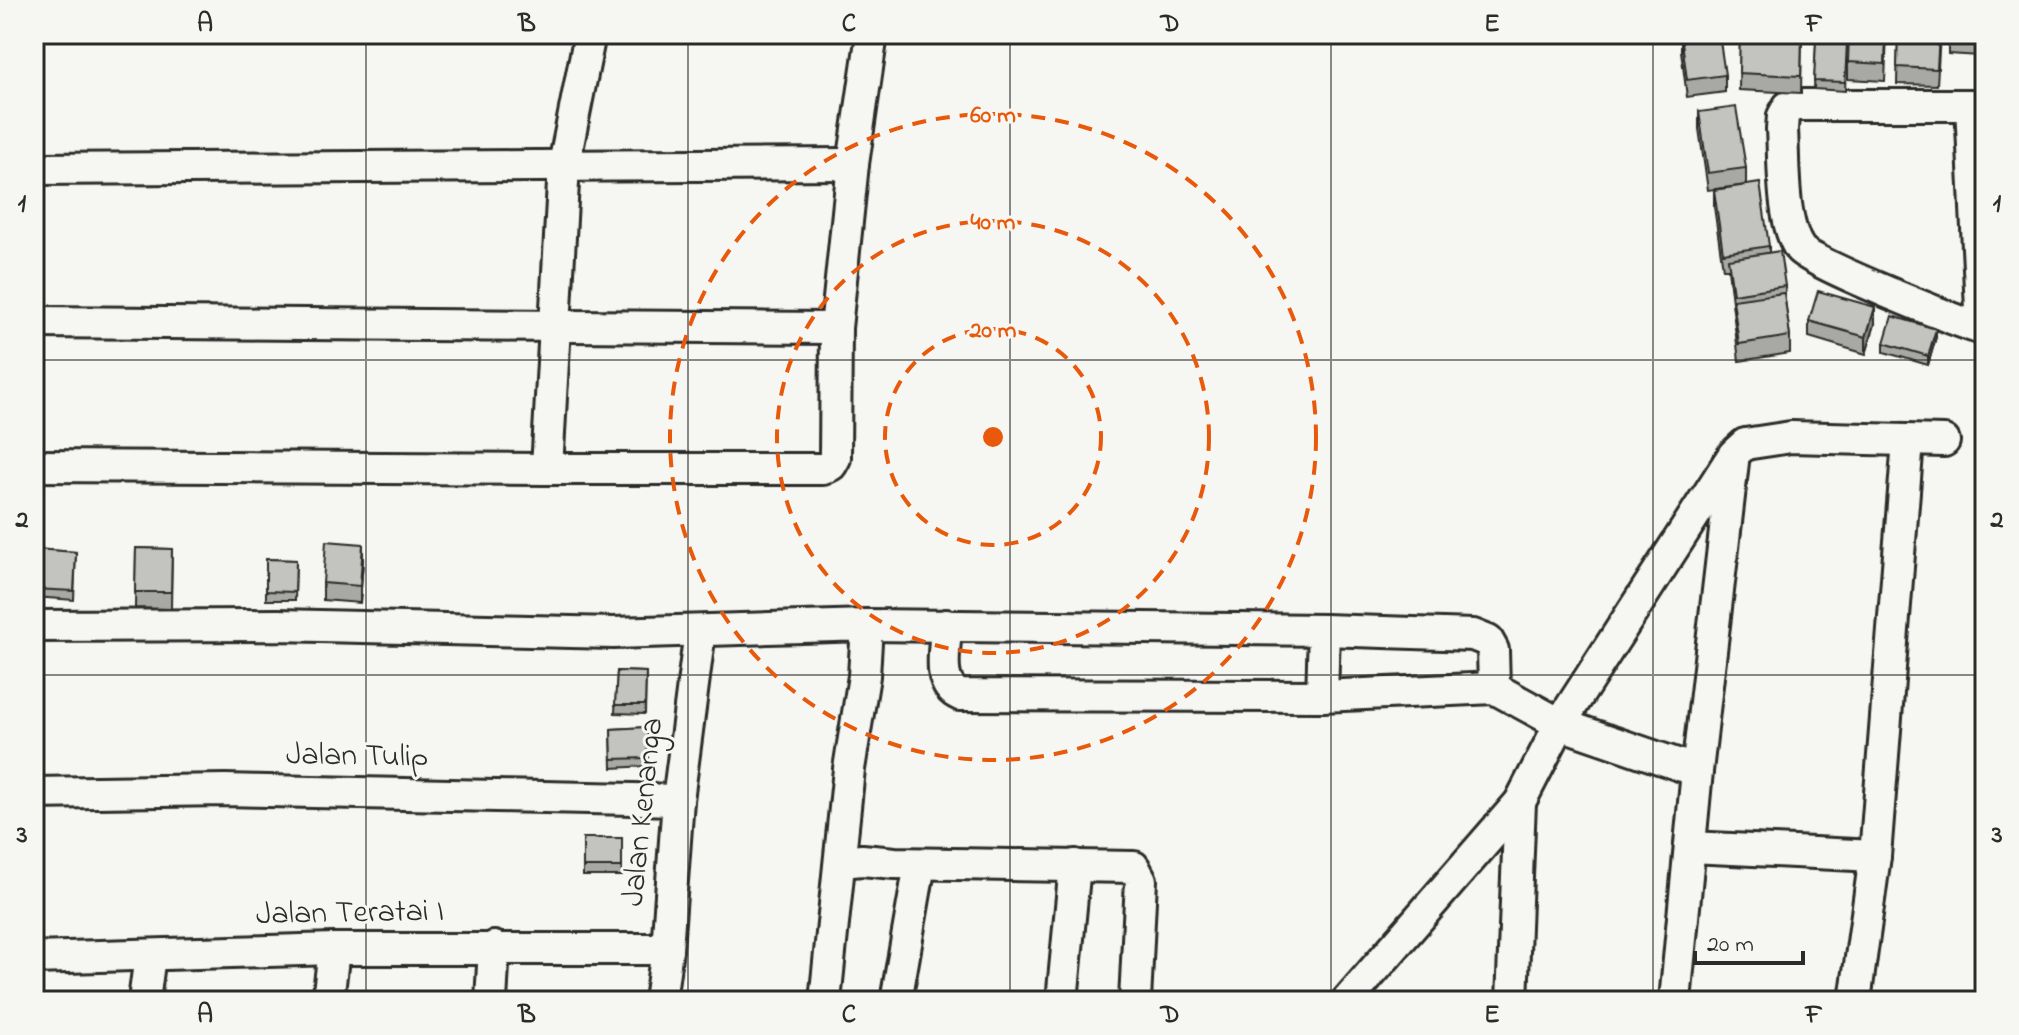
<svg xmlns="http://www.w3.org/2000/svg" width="2019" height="1035" font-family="'Indie Flower',sans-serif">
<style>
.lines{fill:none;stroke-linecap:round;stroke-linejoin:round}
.street-casing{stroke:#2b2b2b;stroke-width:36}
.street{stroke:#f6f6f2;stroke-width:30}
.wall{fill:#a8a8a5;stroke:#2b2b2b;stroke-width:2}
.shaded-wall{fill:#888886;stroke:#2b2b2b;stroke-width:2}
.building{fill:#c3c3c0;stroke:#2b2b2b;stroke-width:2}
.grid{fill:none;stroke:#2b2b2b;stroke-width:2;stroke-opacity:0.55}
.ring{fill:none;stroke:#e8590c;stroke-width:4;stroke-dasharray:14 10}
.labels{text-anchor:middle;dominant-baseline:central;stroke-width:6;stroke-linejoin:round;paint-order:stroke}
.street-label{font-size:32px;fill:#2b2b2b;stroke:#f6f6f2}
.centre{fill:#e8590c;stroke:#f6f6f2;stroke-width:4}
.ring-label{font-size:24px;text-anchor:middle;font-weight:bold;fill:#e8590c;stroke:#f6f6f2;stroke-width:6;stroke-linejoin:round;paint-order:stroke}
.neatline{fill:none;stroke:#2b2b2b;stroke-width:3}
.grid-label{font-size:26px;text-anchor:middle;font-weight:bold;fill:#2b2b2b}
</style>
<rect width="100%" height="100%" fill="#f6f6f2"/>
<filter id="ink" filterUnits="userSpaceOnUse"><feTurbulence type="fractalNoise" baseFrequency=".0125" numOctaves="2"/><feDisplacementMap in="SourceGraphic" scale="16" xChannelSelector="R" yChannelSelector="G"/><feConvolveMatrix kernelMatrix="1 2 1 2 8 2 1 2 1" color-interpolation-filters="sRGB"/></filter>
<g filter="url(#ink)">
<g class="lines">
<defs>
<g id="street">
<path d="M 1985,105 L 1798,105 L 1788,107 L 1783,116 L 1782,129 C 1784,161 1781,222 1800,249 C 1812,264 1959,322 1985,330"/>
<path d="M 1971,106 L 1982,329"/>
<path d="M 34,169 L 853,164"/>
<path d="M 34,322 L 836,328"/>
<path d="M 34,466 L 547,469 L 564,165 L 590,34"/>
<path d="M 547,469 L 823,469 L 831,465 L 835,458 L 836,328 L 853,164 L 872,34"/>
<path d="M 867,625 L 1324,630 L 1473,635 L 1488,641 L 1493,650 L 1494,688"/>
<path d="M 946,625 C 946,647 935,685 960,695 L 1322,696 L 1494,688 L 1560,724 L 1697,771"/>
<path d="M 34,626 L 278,625 L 613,633 L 867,625 L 864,676 L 849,769 L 825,1001"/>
<path d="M 1322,696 L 1324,630"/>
<path d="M 34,793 L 225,790 L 678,800"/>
<path d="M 1690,847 L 1875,856"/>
<path d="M 841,862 L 862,860 L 895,863 L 1134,867 L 1141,880 L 1135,1001"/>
<path d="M 34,958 L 334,949 L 667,949"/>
<path d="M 144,1001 L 150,955"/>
<path d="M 328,1001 L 334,949"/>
<path d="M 491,1001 L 494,947"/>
<path d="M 660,1001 L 667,949 L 678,800 L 700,631"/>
<path d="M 896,1001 L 920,864"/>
<path d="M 1062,1001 L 1075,865"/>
<path d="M 1347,1001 L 1520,802 L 1560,724 L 1734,454 L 1745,444 L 1791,437 L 1944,441"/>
<path d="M 1512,1001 L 1520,802"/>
<path d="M 1675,1001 L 1697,771 L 1733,462"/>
<path d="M 1855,1001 L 1875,856 L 1908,441"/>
</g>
</defs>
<use href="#street" class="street-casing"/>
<use href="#street" class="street"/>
</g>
<g class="wall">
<path d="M 1681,34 L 1725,75 L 1725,92 L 1687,97 L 1681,51 Z"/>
<path d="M 1740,34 L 1802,34 L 1801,93 L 1739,90 Z"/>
<path d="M 1887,34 L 1885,81 L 1848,79 L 1848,62 Z"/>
<path d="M 1898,34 L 1940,34 L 1937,85 L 1897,84 Z"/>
<path d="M 1948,34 L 1981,34 L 1980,56 L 1948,54 Z"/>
<path d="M 1816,41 L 1847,42 L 1845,91 L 1814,89 Z"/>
<path d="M 1699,112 L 1746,168 L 1746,185 L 1708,190 L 1699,129 Z"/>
<path d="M 1714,190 L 1769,246 L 1769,253 L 1785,286 L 1785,300 L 1790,336 L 1790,353 L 1739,361 L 1728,269 L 1723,269 L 1714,207 Z"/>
<path d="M 1809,321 L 1875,324 L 1866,354 L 1809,337 Z"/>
<path d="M 1936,337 L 1928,365 L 1884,352 L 1884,343 Z"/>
<path d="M 136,548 L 172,549 L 171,609 L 135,608 Z"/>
<path d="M 34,549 L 76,552 L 74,600 L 34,597 Z"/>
<path d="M 266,559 L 296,560 L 295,600 L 266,600 Z"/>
<path d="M 363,561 L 360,603 L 323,600 L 323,583 Z"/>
<path d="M 617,671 L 646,672 L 645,714 L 615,713 Z"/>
<path d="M 647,727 L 648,766 L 612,768 L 611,729 Z"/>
<rect x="583" y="838" width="39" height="38"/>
</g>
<g class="shaded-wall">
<path d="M 1875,307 L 1875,324 L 1866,354 L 1866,337 Z"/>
<path d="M 1936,329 L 1936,337 L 1928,365 L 1928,356 Z"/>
<path d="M 363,544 L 363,561 L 360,603 L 360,586 Z"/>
</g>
<g class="building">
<path d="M 1681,34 L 1719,34 L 1725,75 L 1687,80 Z"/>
<path d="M 1740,34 L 1802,34 L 1801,76 L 1739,73 Z"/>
<path d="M 1849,34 L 1886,34 L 1885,64 L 1848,62 Z"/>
<path d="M 1898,34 L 1939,34 L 1937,69 L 1897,67 Z"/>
<path d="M 1948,34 L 1980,34 L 1980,39 L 1948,37 Z"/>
<path d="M 1816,41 L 1847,42 L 1845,82 L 1814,81 Z"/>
<path d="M 1736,107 L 1746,168 L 1708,173 L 1699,112 Z"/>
<path d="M 1760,183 L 1769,246 L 1723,253 L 1714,190 Z"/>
<path d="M 1780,251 L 1785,286 L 1733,294 L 1728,259 Z"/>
<path d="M 1818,291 L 1875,307 L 1866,337 L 1809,321 Z"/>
<path d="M 1784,293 L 1790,336 L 1739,344 L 1733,300 Z"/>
<path d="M 1892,316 L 1936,329 L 1928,356 L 1884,343 Z"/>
<path d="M 326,541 L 363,544 L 360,586 L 323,583 Z"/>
<path d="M 136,548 L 172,549 L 171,592 L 135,592 Z"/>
<path d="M 34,549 L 76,552 L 74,591 L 34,589 Z"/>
<path d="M 266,559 L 296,560 L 295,592 L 266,591 Z"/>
<path d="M 617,671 L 646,672 L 645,705 L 615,705 Z"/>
<path d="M 647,727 L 648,758 L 612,759 L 611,729 Z"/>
<rect x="583" y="838" width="39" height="29"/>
</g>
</g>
<path class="grid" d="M 366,34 L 366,1001M 688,34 L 688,1001M 1010,34 L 1010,1001M 1331,34 L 1331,1001M 1653,34 L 1653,1001M 34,360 L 1985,360M 34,675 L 1985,675"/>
<g class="ring">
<circle cx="993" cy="437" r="108"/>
<circle cx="993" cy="437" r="216"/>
<circle cx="993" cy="437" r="323"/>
</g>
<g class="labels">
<g class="street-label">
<text transform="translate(357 757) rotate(1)">Jalan Tulip</text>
<text transform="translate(644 812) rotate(-84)">Jalan Kenanga</text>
<text transform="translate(350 914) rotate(-1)">Jalan Teratai I</text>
</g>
</g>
<circle cx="993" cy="437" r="12" class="centre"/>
<g class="ring-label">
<text x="993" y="122">60 m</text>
<text x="993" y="229">40 m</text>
<text x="993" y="337">20 m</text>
</g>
<rect width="2019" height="1035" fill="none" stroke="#f6f6f2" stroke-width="88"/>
<path d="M1695 951v12h108v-12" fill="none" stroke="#2b2b2b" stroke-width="4"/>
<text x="1707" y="951" font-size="24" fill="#2b2b2b" stroke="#f6f6f2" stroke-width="6" paint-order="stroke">20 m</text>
<rect x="44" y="44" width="1931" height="947" class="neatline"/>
<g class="grid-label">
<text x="205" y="31">A</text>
<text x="527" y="31">B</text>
<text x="849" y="31">C</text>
<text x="1170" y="31">D</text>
<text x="1492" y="31">E</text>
<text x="1814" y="31">F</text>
<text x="22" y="211">1</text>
<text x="1997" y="211">1</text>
<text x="22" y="527">2</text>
<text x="1997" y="527">2</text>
<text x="22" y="842">3</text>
<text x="1997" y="842">3</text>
<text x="205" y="1022">A</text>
<text x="527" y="1022">B</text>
<text x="849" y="1022">C</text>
<text x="1170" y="1022">D</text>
<text x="1492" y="1022">E</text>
<text x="1814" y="1022">F</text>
</g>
</svg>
